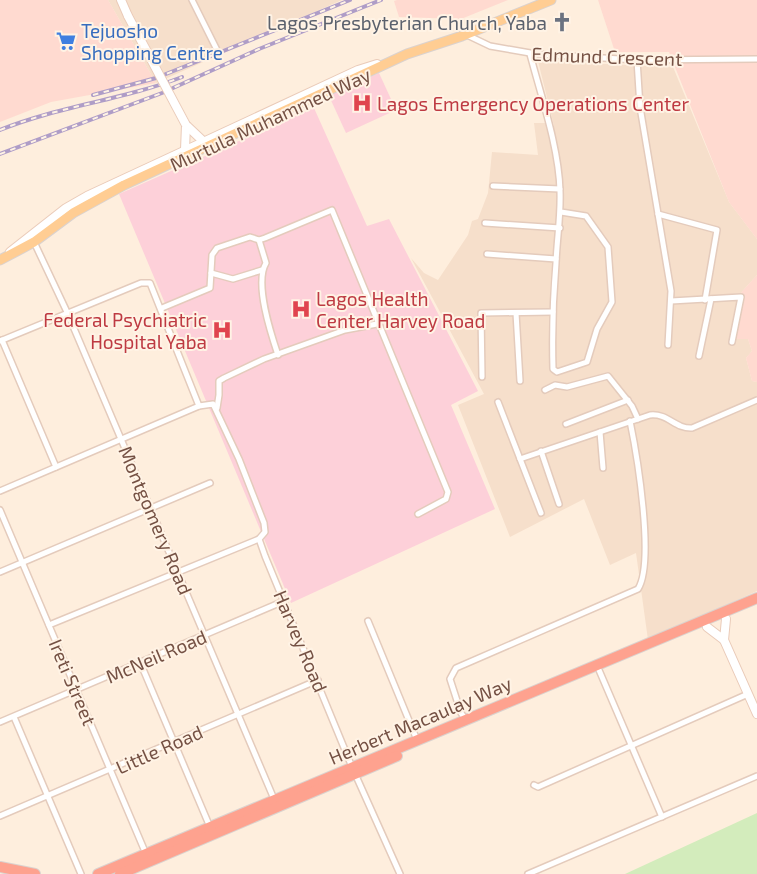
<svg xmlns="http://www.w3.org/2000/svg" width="757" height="874" font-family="'Exo 2',sans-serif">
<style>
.residential{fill:#f6dfcb}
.commercial{fill:#ffdad0}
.medical{fill:#fdd0d9}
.green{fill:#d3ecbc}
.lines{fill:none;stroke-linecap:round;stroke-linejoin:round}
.street-casing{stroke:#e4cbbc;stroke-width:8}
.secondary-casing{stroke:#eacbb9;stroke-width:10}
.primary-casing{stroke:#dbd2ce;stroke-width:11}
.highway-casing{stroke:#dbd2ce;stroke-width:12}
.street{stroke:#fff;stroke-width:5}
.secondary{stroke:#fff;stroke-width:8}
.primary{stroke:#ffcd93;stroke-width:9}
.highway{stroke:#fea28f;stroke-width:10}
.rail-casing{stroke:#af9dc7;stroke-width:4}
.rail{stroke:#fff3e5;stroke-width:2;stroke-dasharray:5.5;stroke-linecap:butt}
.secondary-bridge-casing{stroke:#eacbb9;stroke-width:10;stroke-linecap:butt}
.secondary-bridge{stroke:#fff;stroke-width:8}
.labels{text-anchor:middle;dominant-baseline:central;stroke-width:4;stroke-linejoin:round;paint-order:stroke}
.worship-label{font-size:19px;fill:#5b616d;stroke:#fff3e5;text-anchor:end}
.shop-label{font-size:19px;fill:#366cbe;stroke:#fff3e5;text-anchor:start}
.street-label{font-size:19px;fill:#755144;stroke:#fff3e5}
.health-label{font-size:19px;fill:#be3a42;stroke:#fff3e5;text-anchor:start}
</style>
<rect width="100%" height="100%" fill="#feeedd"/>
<g class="residential">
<path d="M 108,0 L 342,0 L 156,83 Z"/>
<path d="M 538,61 L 673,67 L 729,202 L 757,239 L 757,275 L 738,296 L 731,339 L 748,339 L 752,351 L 746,358 L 752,381 L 757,382 L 757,591 L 648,640 L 636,553 L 610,565 L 584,499 L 510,537 L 458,405 L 484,394 L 411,258 L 424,273 L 438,280 L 468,235 L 472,221 L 478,219 L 488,193 L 492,152 L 538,155 L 534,123 L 547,123 L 554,126 Z"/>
</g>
<g class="commercial">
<path d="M 0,0 L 108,0 L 156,83 L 51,102 L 0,122 Z"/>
<path d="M 397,0 L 508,0 L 461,19 L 399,17 L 394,1 Z"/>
<path d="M 598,0 L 757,0 L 757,239 L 729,202 L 669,52 L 615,52 Z"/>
<path d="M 757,275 L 757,382 L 752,381 L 746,358 L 752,351 L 748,339 L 730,339 L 738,296 Z"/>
</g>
<g class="medical">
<path d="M 379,73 L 396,110 L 346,133 L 329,96 Z"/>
<path d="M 314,108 L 367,226 L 389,219 L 478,391 L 451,405 L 495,509 L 291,603 L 119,194 Z"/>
</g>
<path class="green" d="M 757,813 L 757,874 L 625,874 Z"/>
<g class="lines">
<defs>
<g id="street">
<path d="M 192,0 L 217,50"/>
<path d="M 467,35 L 490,46 L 536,54 L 637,60 L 757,59"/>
<path d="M 530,54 C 541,96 559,148 560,191 C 561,215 557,238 556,263 C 553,298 552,333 553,369 L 557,372 L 587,362 L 597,329 L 612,302 L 608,247 L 586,216 L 561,212"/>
<path d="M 637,60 L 640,107 L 671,291 L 668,345"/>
<path d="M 493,186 L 560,189"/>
<path d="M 658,214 L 717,230 L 705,300"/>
<path d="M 485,223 L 560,228"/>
<path d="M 259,240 L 266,263 C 254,283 271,334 278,355"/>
<path d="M 34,242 L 67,312 L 274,799"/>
<path d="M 487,254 L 556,259"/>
<path d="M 211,273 L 233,279 L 262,270"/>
<path d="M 671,301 L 741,297 L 732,342"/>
<path d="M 162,308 L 210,288 L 212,255 L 217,248 L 250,237 L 259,240 L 265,238 L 332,210 L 448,492 L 446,499 L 418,514"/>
<path d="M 516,313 L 520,381"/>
<path d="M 2,340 L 56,467"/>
<path d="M 0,341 L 141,283 L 150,283 L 199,406"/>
<path d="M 699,356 L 711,299"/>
<path d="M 482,377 L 481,313 L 553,312"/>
<path d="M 545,390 L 555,385 L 567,387 L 608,376 L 632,406 L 638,419"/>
<path d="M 498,402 L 541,513"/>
<path d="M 217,408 L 219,395 L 219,381 L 224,378 L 264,359 L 345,330 L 377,324"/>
<path d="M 566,424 L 628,400"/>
<path d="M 600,432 L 603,468"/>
<path d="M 541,451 L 559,504"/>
<path d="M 520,459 L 650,415 C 668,413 675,429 692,428 L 757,400"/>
<path d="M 0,491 L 199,406 L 213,404 L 239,459 L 264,523 L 265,532 L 259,539 L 265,556 L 352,767 L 400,874"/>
<path d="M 0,510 L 146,854"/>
<path d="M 0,572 L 210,483"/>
<path d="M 368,621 L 417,740"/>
<path d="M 49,625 L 259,539"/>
<path d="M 140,662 L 210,827"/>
<path d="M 599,670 L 662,817"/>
<path d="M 14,717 L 81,874"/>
<path d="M 466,720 L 461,713 L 450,679 L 456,668 L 638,589 C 655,562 637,455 630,421"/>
<path d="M 0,722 L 284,601"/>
<path d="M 534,785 L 538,787 L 748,694"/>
<path d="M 0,816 L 318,680"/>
<path d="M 528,874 L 757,776"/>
</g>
<g id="secondary">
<path d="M 121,0 L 128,16"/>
<path d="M 186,125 L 204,142"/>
<path d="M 185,150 L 186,125"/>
<path d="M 10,252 L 66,208 L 87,196 L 358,70 L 377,64"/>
<path d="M 707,627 L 724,640 L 757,714"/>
<path d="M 724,640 L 726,619"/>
</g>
<path id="primary" d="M 0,260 L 34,242 L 73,213 L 124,185 L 407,54 L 462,36 L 551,0"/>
<g id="highway">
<path d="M 0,867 L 35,874"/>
<path d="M 98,874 L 757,598"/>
<path d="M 120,874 L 397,756"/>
</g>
</defs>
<use href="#street" class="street-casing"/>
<use href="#secondary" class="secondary-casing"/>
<use href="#primary" class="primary-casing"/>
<use href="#highway" class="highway-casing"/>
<use href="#street" class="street"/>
<use href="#secondary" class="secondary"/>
<use href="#primary" class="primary"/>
<use href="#highway" class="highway"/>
<defs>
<g id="rail">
<path d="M 93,95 L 156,78 L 350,0"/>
<path d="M 0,130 C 59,106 123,100 182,77"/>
<path d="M 0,154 L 162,93 L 259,49 L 381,0"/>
</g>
</defs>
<use href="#rail" class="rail-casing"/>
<use href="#rail" class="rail"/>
<defs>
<path id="secondary-bridge" d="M 128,16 L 186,125"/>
</defs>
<use href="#secondary-bridge" class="secondary-bridge-casing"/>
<use href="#secondary-bridge" class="secondary-bridge"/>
</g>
<defs>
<symbol id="church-bare" viewBox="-9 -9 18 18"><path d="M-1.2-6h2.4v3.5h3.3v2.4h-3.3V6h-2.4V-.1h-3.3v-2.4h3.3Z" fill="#6b7280" stroke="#fff3e5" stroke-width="2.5" paint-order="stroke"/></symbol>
<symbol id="supermarket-bare" viewBox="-9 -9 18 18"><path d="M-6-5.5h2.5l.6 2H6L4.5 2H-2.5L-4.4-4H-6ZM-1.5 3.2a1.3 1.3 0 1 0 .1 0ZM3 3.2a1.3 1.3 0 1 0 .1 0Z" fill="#3f7fe0" stroke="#fff3e5" stroke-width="2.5" paint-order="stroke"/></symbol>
<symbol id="hospital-bare" viewBox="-9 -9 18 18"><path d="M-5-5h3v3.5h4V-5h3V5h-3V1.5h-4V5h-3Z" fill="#e0444e" stroke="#fff3e5" stroke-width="2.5" paint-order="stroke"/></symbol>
</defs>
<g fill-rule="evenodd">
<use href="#church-bare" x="548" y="8" width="28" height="28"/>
<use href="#supermarket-bare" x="52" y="27" width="28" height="28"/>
<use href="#hospital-bare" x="348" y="89" width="28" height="28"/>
<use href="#hospital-bare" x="287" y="295" width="28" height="28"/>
<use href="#hospital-bare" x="208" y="316" width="28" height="28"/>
</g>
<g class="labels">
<g class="worship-label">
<text x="547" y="22">Lagos Presbyterian Church, Yaba</text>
</g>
<g class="shop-label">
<text x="81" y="30">Tejuosho<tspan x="81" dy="22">Shopping Centre</tspan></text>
</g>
<g class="street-label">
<text transform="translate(607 56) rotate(2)">Edmund Crescent</text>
<text transform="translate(270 119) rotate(-25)">Murtula Muhammed Way</text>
<text transform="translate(156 520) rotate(67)">Montgomery Road</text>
<text transform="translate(301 641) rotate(67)">Harvey Road</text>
<text transform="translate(156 656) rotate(-23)">McNeil Road</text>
<text transform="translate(73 682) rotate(67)">Ireti Street</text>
<text transform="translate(420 720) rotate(-23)">Herbert Macaulay Way</text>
<text transform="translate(159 749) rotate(-24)">Little Road</text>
</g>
<g class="health-label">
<text x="377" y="103">Lagos Emergency Operations Center</text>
<text x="316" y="298">Lagos Health<tspan x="316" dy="22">Center Harvey Road</tspan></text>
<text x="207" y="319" text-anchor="end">Federal Psychiatric<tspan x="207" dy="22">Hospital Yaba</tspan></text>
</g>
</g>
</svg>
